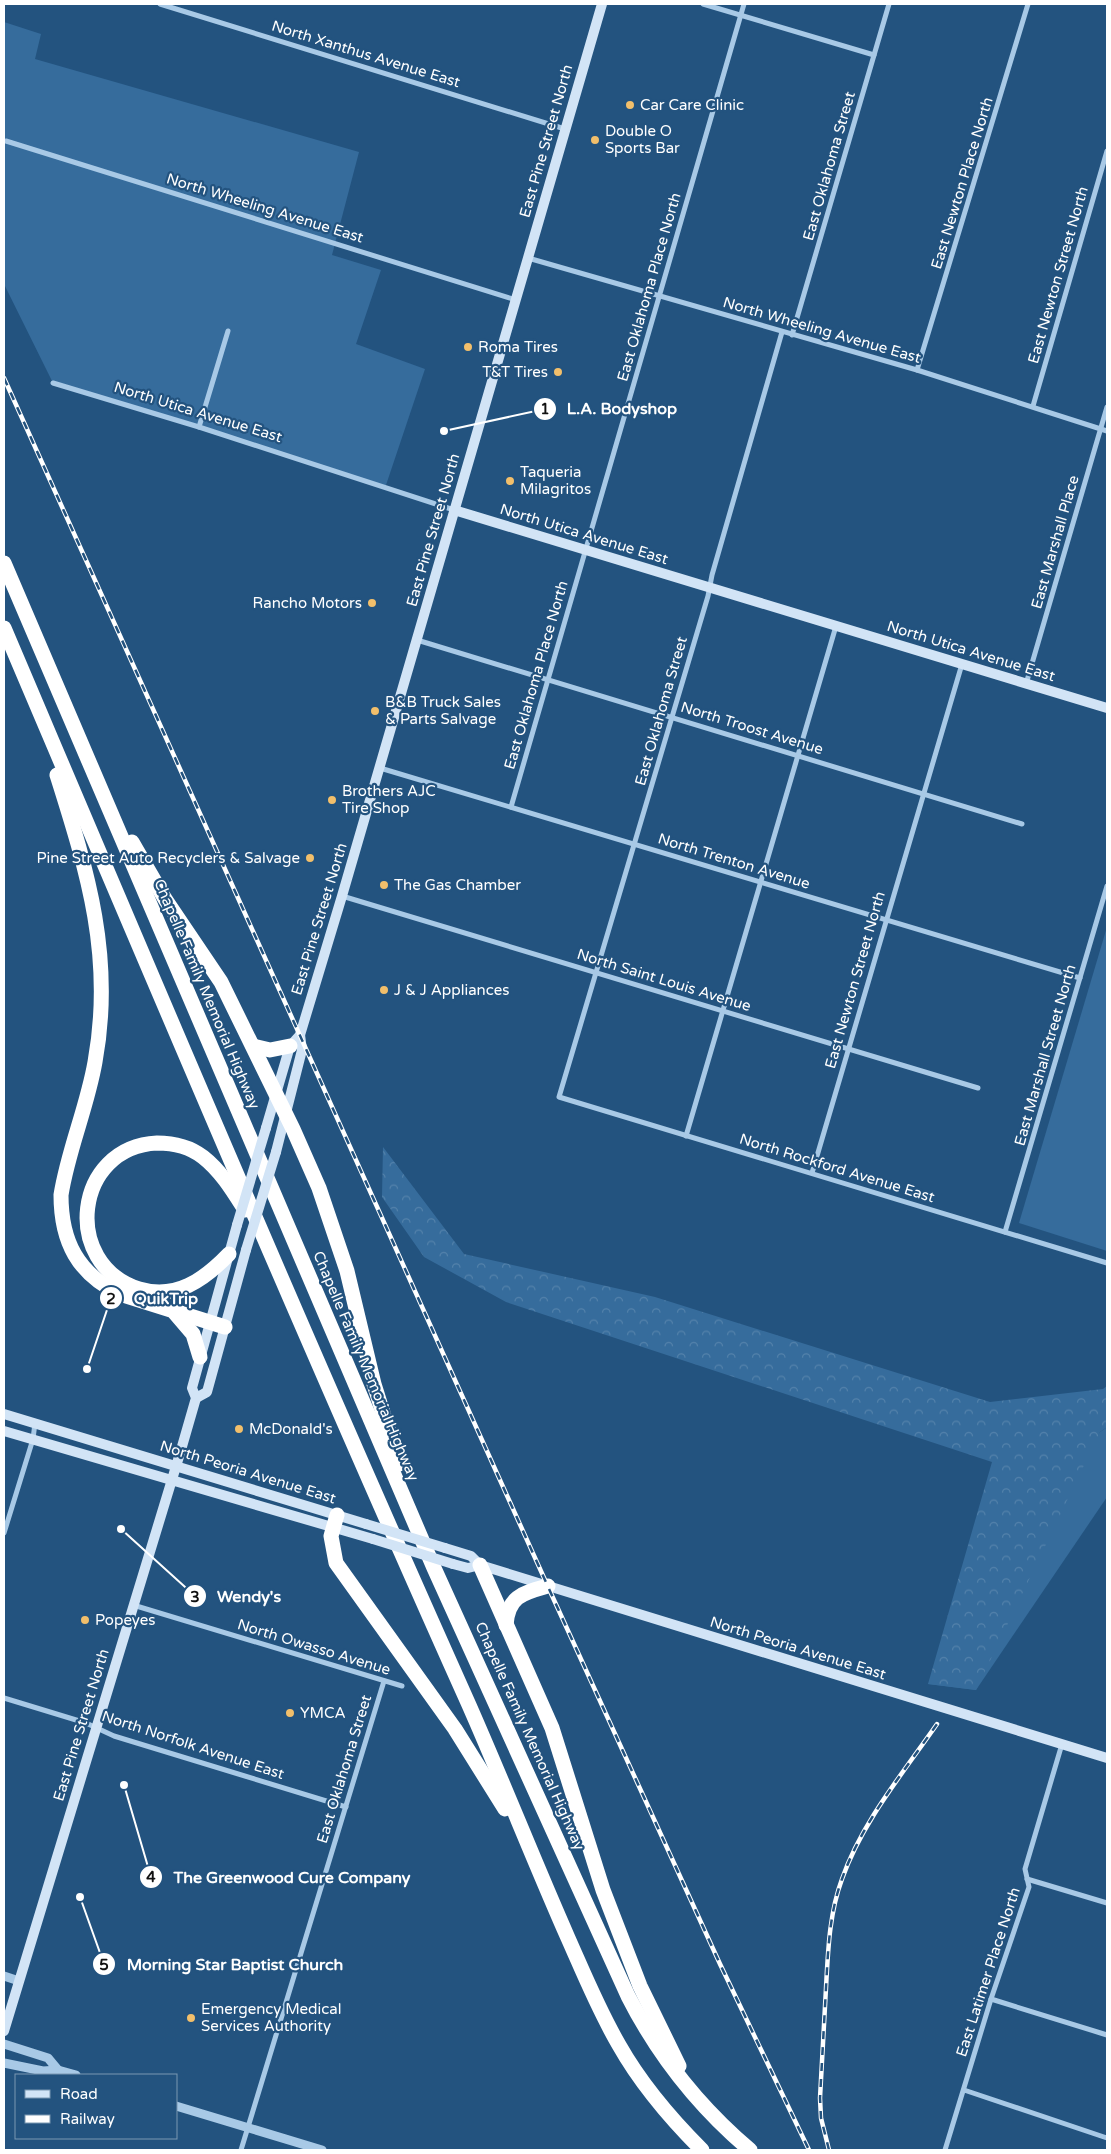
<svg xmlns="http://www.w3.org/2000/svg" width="1111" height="2154" font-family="'Varela Round',sans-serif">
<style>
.grass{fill:#366c9c}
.forest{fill:url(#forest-crowns)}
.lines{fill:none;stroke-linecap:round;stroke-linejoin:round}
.minor{stroke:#a8c9e6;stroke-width:5}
.tertiary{stroke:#a8c9e6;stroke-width:9}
.secondary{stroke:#d2e4f6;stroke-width:10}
.motorway{stroke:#fff;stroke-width:15}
.rail-casing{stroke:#fff;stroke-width:4.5}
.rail{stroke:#23537f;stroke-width:2.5;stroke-dasharray:8;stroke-linecap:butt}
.secondary-bridge{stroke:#d2e4f6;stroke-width:10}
.poi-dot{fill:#f2bf6b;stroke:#23537f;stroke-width:2}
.labels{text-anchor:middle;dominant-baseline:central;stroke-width:4.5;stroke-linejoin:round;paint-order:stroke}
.street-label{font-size:15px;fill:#fff;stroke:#23537f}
.poi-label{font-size:15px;fill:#fff;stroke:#23537f;text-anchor:start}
.leader{fill:none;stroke:#fff;stroke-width:2}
.callout-dot{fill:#fff;stroke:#23537f;stroke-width:2}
.mark-label{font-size:15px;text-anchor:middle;font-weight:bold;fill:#111}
.callout-label{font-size:16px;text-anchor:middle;font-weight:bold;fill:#fff;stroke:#23537f;stroke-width:4.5;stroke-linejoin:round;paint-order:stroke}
</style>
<defs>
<pattern id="forest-crowns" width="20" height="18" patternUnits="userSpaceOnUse" patternTransform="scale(1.25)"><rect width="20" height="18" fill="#366c9c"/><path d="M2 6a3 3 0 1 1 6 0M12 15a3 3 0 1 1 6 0" fill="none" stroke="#5482ab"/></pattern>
</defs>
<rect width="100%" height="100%" fill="#23537f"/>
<g class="grass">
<path d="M 4,22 L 41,34 L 35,59 L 359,152 L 332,255 L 381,270 L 356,344 L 425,369 L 385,488 L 53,383 L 4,284 Z"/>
<path d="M 1107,927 L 1107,1251 L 1019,1223 Z"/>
<path d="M 1107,1427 L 1107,1497 L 976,1690 L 928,1684 L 1100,1432 Z"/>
</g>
<path class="forest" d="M 383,1147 L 464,1254 L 655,1297 L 990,1402 L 1103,1389 L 1107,1386 L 1107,1427 L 1100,1432 L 976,1690 L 928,1684 L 992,1462 L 506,1302 L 424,1257 L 382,1197 Z"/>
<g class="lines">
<g class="minor">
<path d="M 160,4 L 565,129"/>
<path d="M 703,4 L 874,55"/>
<path d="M 6,141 L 516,300"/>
<path d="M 528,258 L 917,370 L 1107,431"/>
<path d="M 782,332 L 712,575 L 708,596 L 559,1097 L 1107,1263"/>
<path d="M 792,335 L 889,4"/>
<path d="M 917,370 L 1028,4"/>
<path d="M 53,383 L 199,427 L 454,510"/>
<path d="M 1033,406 L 1107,151"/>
<path d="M 199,427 L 228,331"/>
<path d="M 417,640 L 1022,824"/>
<path d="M 1026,684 L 1107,407"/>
<path d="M 380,768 L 1080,978"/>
<path d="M 511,807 L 744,4"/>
<path d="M 342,896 L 978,1088"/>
<path d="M 686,1136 L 836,626"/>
<path d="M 812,1173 L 962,664"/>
<path d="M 1005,1232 L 1107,886"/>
<path d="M 4,1533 L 33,1439 L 35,1423"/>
<path d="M 133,1605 L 402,1686"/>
<path d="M 4,1698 L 86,1723 L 114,1736 L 346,1807"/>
<path d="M 1027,1879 L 1107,1903"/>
<path d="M 991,1999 L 1107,2035"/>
<path d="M 964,2090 L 1107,2138"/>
<path d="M 241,2150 L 384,1681"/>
<path d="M 945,2150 L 991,1999 L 1029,1887 L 1025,1869 L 1062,1744"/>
</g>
<g class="tertiary">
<path d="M 4,1976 L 19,1981"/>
<path d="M 4,2044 L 48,2058 L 58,2070"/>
<path d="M 4,2063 L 43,2071 L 58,2070 L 76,2075"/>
<path d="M 176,2106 L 322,2150"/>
</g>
<g class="secondary">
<path d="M 454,510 L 1107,708"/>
<path d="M 266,1128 L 290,1046 L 300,1035 L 342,896 L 602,4"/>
<path d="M 276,1152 L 302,1050 L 300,1035"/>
<path d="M 196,1398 L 207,1392 L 246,1250"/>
<path d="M 4,1414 L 366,1524"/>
<path d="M 4,1431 L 373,1539"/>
<path d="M 445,1548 L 471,1556 L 480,1565 L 1107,1758"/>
<path d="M 453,1564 L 468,1568 L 480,1565"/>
<path d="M 4,2031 L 181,1450 L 196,1398 L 192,1388 L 237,1225"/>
</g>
<g class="motorway">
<path d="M 4,563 L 434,1568 L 628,1996 C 659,2057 698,2106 750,2150"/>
<path d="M 4,628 C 157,988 309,1348 469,1705 C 503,1782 534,1861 568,1938 C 584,1974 599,2011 619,2045 C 641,2084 671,2119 702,2150"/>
<path d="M 57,775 C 88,873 114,958 95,1062 C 87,1108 68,1150 61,1195 C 61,1242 78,1274 120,1294 L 225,1327"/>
<path d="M 132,842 L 165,899 L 221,982 L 293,1129 L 319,1188 L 347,1271 L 374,1384 L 399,1464"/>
<path d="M 253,1046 L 270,1050 L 290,1046"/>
<path d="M 229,1254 C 204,1280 176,1300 139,1289 C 61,1264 74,1147 157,1143 C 174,1143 190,1147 203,1157 C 221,1171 233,1191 245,1210"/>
<path d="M 175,1313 L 193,1334 L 200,1357"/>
<path d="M 337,1515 L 331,1536 L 336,1563 L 455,1729 L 505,1809"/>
<path d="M 480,1565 L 552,1728 L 603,1890 L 640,1986 L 679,2066"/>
<path d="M 506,1625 C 508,1596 523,1593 548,1586"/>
</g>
<defs>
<g id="rail">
<path d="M 4,378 L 554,1600 L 720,1964 L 809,2150"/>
<path d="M 829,2150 L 821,2118 L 820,2098 C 822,2061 824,2025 826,1988 C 828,1952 829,1914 842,1879 C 862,1822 903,1773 937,1724"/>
</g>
</defs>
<use href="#rail" class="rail-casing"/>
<use href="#rail" class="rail"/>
<g class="secondary-bridge">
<path d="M 237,1225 L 266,1128"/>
<path d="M 246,1250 L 276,1152"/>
<path d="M 366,1524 L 445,1548"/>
<path d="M 373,1539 L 453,1564"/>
</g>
</g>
<g class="poi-dot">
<circle cx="630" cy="105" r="5"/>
<circle cx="595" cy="140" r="5"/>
<circle cx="468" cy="347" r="5"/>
<circle cx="558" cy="372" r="5"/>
<circle cx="510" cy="481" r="5"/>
<circle cx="372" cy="603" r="5"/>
<circle cx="375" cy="711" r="5"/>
<circle cx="332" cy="800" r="5"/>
<circle cx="310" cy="858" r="5"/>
<circle cx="384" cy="885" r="5"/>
<circle cx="384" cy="990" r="5"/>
<circle cx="239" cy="1429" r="5"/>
<circle cx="85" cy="1620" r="5"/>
<circle cx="290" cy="1713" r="5"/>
<circle cx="191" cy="2018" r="5"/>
</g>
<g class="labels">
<g class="street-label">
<text transform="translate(366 54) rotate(17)">North Xanthus Avenue East</text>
<text transform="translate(546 141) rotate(-74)">East Pine Street North</text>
<text transform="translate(829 166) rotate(-74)">East Oklahoma Street</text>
<text transform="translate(962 183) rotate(-73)">East Newton Place North</text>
<text transform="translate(265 208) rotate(17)">North Wheeling Avenue East</text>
<text transform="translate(1058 275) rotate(-74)">East Newton Street North</text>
<text transform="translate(649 287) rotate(-74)">East Oklahoma Place North</text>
<text transform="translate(822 330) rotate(16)">North Wheeling Avenue East</text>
<text transform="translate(198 412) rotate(17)">North Utica Avenue East</text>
<text transform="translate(433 530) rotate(-74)">East Pine Street North</text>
<text transform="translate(584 534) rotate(17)">North Utica Avenue East</text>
<text transform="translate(1055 542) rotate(-74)">East Marshall Place</text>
<text transform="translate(971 651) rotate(17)">North Utica Avenue East</text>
<text transform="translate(536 675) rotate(-74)">East Oklahoma Place North</text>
<text transform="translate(661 711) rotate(-74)">East Oklahoma Street</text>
<text transform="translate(752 728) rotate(17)">North Troost Avenue</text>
<text transform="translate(734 861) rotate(17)">North Trenton Avenue</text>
<text transform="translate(319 919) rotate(-73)">East Pine Street North</text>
<text transform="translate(664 980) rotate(17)">North Saint Louis Avenue</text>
<text transform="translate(855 980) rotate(-74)">East Newton Street North</text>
<text transform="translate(207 994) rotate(67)">Chapelle Family Memorial Highway</text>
<text transform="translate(1045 1055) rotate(-74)">East Marshall Street North</text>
<text transform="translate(837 1168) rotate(17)">North Rockford Avenue East</text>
<text transform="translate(366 1366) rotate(67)">Chapelle Family Memorial Highway</text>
<text transform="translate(248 1472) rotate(17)">North Peoria Avenue East</text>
<text transform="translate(314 1647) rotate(17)">North Owasso Avenue</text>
<text transform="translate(798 1648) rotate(17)">North Peoria Avenue East</text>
<text transform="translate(81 1725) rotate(-73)">East Pine Street North</text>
<text transform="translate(530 1736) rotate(66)">Chapelle Family Memorial Highway</text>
<text transform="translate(193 1745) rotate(18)">North Norfolk Avenue East</text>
<text transform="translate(344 1769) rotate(-73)">East Oklahoma Street</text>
<text transform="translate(988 1972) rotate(-72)">East Latimer Place North</text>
</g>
<g class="poi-label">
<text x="640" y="105">Car Care Clinic</text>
<text x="605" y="131">Double O<tspan x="605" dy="17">Sports Bar</tspan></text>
<text x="478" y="347">Roma Tires</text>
<text x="548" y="372" text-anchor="end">T&amp;T Tires</text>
<text x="520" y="472">Taqueria<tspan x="520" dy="17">Milagritos</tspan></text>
<text x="362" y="603" text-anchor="end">Rancho Motors</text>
<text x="385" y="702">B&amp;B Truck Sales<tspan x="385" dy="17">&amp; Parts Salvage</tspan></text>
<text x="342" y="791">Brothers AJC<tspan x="342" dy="17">Tire Shop</tspan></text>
<text x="300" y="858" text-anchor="end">Pine Street Auto Recyclers &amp; Salvage</text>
<text x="394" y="885">The Gas Chamber</text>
<text x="394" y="990">J &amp; J Appliances</text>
<text x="249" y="1429">McDonald's</text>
<text x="95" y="1620">Popeyes</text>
<text x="300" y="1713">YMCA</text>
<text x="201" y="2009">Emergency Medical<tspan x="201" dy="17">Services Authority</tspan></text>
</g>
</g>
<path class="leader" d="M444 431L545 409M87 1369L111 1298M121 1529L195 1596M124 1785L151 1877M80 1897L104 1964"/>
<g class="callout-dot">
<circle cx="444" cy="431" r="5"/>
<circle cx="87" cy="1369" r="5"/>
<circle cx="121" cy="1529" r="5"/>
<circle cx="124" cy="1785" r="5"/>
<circle cx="80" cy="1897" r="5"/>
<circle cx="545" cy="409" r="12"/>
<circle cx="111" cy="1298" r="12"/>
<circle cx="195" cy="1596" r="12"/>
<circle cx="151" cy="1877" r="12"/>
<circle cx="104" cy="1964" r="12"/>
</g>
<g class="mark-label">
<text x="545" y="414">1</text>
<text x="111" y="1304">2</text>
<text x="195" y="1602">3</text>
<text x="151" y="1882">4</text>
<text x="104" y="1970">5</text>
</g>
<g class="callout-label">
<text x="622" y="414">L.A. Bodyshop</text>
<text x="166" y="1304">QuikTrip</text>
<text x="249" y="1602">Wendy's</text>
<text x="292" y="1883">The Greenwood Cure Company</text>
<text x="235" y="1970">Morning Star Baptist Church</text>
</g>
<rect width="1111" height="2154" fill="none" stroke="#ffffff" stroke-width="10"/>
<rect x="15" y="2074" width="162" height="65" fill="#23537f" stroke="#7b98b2"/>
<rect x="25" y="2090" width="25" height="8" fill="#d2e4f6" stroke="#7b98b2"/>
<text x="60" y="2099" font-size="15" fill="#ffffff">Road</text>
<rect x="25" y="2115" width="25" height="8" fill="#ffffff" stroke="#7b98b2"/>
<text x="60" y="2124" font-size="15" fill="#ffffff">Railway</text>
</svg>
